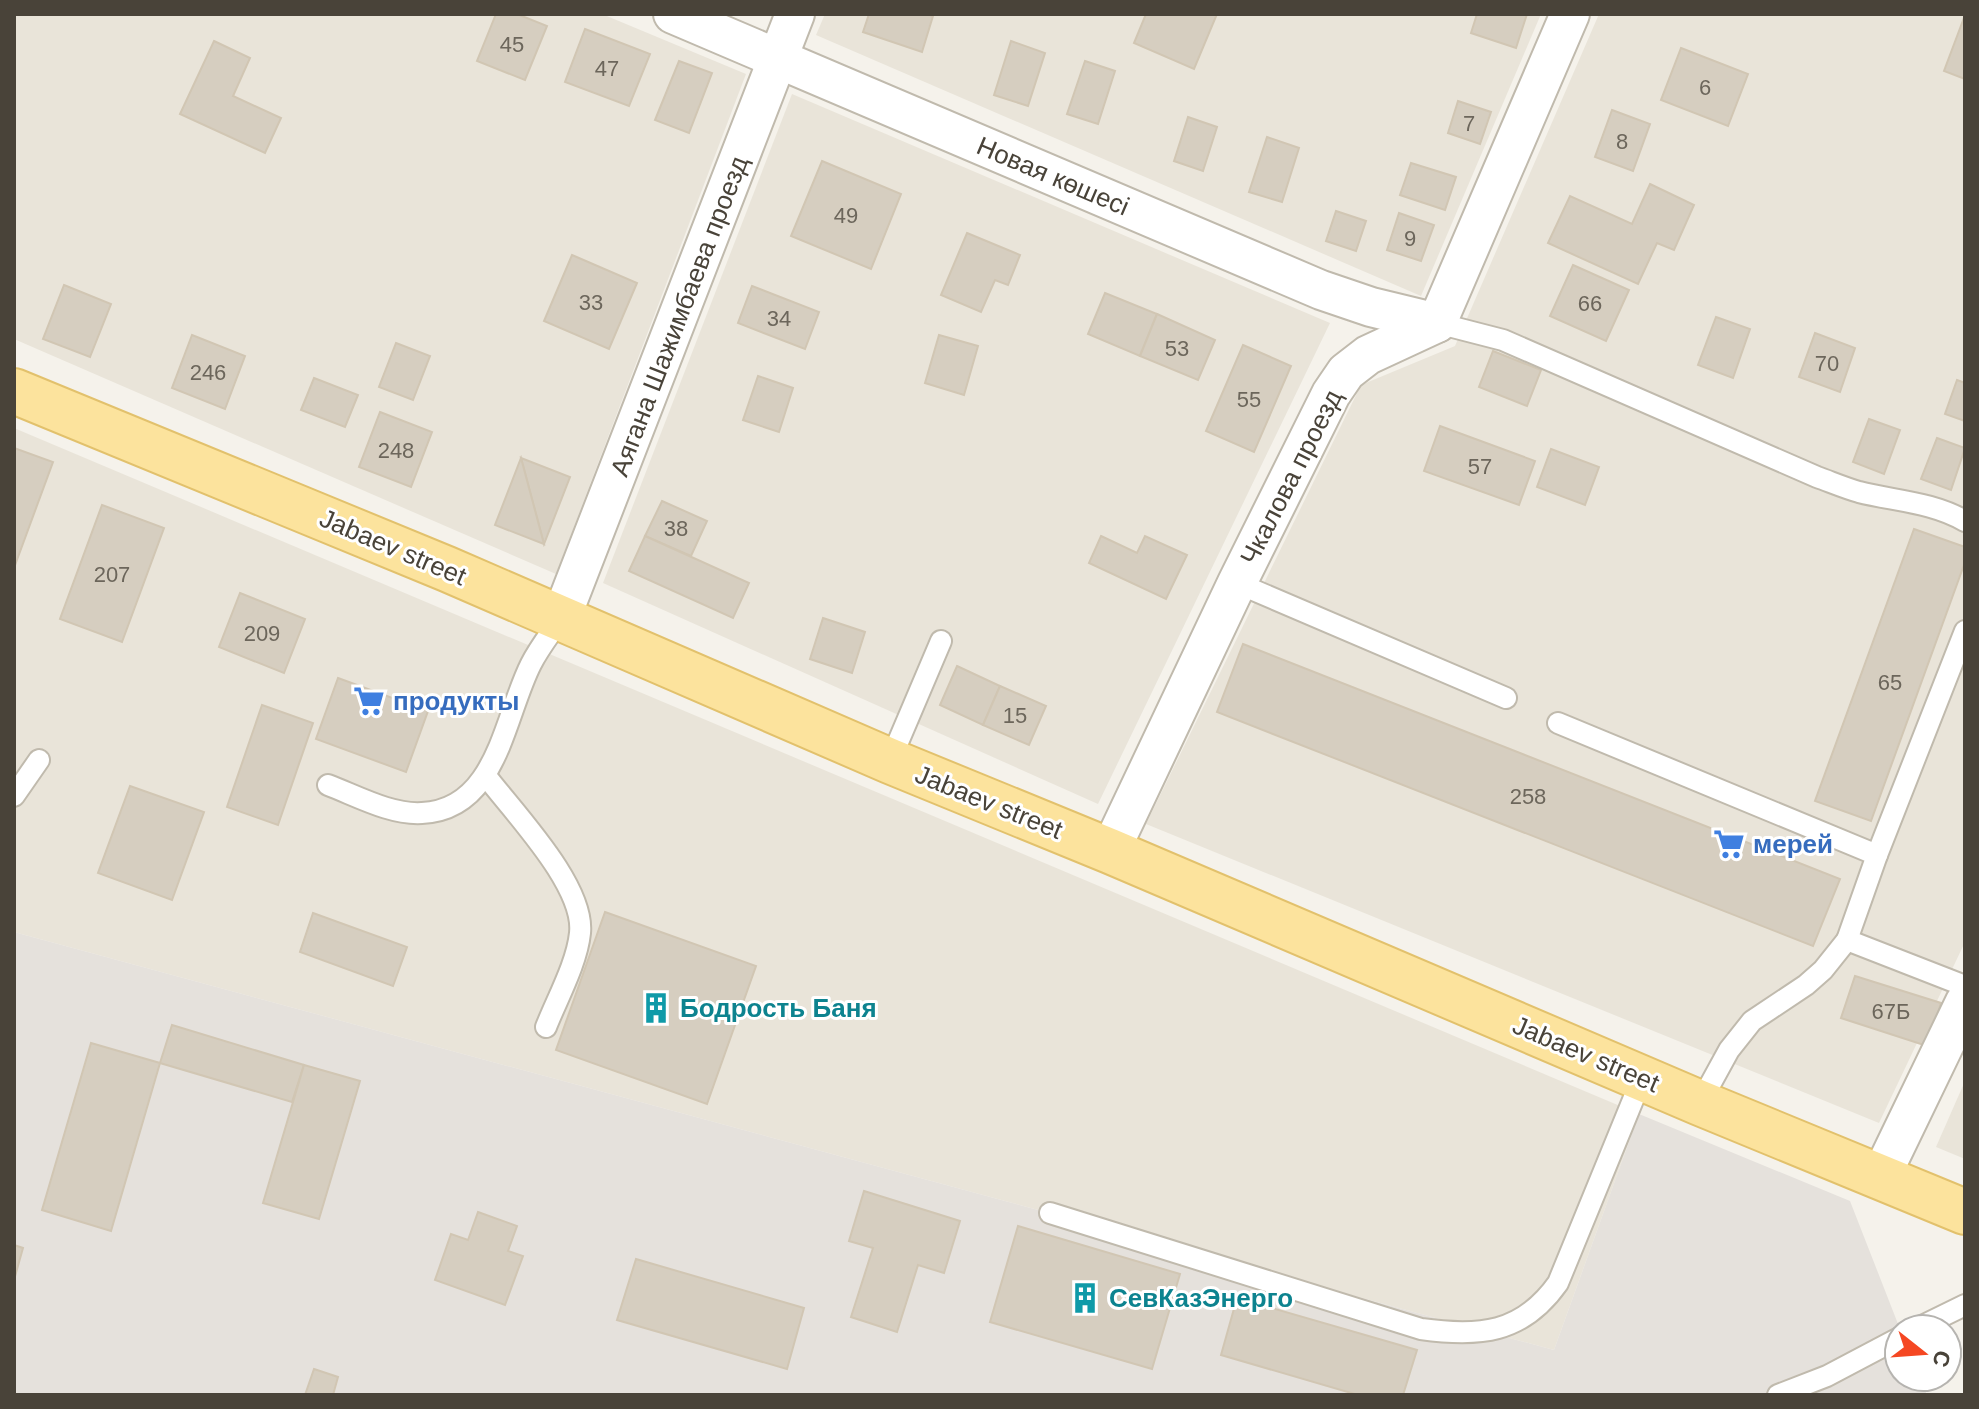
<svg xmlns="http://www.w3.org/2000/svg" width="1979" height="1409" font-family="Arial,sans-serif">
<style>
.residential{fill:#e9e4d9}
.industrial{fill:#e5e1dc}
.building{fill:#d6cec0;stroke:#d1c6b3;stroke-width:2}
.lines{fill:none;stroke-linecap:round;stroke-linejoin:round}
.lane-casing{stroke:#c0baad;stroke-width:24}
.street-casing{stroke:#c0baad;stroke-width:42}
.primary-casing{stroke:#e2c16c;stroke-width:48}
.lane{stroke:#fff;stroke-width:20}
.street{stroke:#fff;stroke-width:38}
.primary{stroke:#fce39d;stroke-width:44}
.labels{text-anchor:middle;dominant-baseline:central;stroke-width:6;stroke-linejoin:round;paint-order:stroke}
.number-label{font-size:22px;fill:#6c665b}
.street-label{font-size:26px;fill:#494339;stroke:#fff}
.shop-label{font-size:26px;font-weight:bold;fill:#366cbe;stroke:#fff;text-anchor:start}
.culture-label{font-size:26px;font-weight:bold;fill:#0d838f;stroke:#fff;text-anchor:start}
</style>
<rect width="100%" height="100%" fill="#f5f2eb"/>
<g class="residential">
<path d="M 14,14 L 602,14 L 746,74 L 556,574 L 14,339 Z"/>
<path d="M 825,14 L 1541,14 L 1421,296 L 816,35 Z"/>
<path d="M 1599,14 L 1965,14 L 1965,942 L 1879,1123 L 1146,824 L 1361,385 L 1455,346 Z"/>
<path d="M 792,94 L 1330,323 L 1098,804 L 603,583 Z"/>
<path d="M 14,428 L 1639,1114 L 1554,1350 L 14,932 Z"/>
<path d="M 1965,1081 L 1965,1159 L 1936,1147 Z"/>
</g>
<path class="industrial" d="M 14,932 L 1554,1350 L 1639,1114 L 1850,1201 L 1900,1329 L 1899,1377 L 1919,1377 L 1927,1395 L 14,1395 Z"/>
<g class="building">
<path d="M 496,14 L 517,14 L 547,26 L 525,80 L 477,61 Z"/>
<path d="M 869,14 L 926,14 L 933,16 L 922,52 L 863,32 Z"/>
<path d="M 1146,14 L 1217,14 L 1194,69 L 1134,43 Z"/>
<path d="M 1477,14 L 1527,14 L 1516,48 L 1471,33 Z"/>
<path d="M 1965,15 L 1965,79 L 1944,71 Z"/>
<path d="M 585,29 L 650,54 L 629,106 L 565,82 Z"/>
<path d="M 214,41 L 250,58 L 233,96 L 281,118 L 265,153 L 180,114 Z"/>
<path d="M 1011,41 L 1045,53 L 1028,106 L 994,95 Z"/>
<path d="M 1681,48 L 1748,74 L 1728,126 L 1661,100 Z"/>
<path d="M 679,61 L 712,73 L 689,133 L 655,120 Z"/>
<path d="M 1085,61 L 1115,71 L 1098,124 L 1067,114 Z"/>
<path d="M 1458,101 L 1491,112 L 1480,144 L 1448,133 Z"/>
<path d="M 1612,110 L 1650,124 L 1633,171 L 1595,157 Z"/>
<path d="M 1188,117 L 1217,127 L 1203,171 L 1174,161 Z"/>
<path d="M 1267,137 L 1299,148 L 1282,202 L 1249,192 Z"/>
<path d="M 822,161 L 901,194 L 871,269 L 791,236 Z"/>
<path d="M 1411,163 L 1456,177 L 1445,210 L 1400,195 Z"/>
<path d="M 1650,184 L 1694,205 L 1674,250 L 1657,243 L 1638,284 L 1548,243 L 1570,196 L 1632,224 Z"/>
<path d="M 1336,211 L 1366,221 L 1356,251 L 1326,241 Z"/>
<path d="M 1399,213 L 1434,225 L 1421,261 L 1387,250 Z"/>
<path d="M 967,233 L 1020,255 L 1008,285 L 995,280 L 981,312 L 941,295 Z"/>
<path d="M 572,255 L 637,283 L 609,349 L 544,321 Z"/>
<path d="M 1573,265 L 1629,290 L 1606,341 L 1550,316 Z"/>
<path d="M 64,285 L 111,304 L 90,357 L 43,339 Z"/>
<path d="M 752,286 L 819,312 L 805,349 L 738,323 Z"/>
<path d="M 1105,293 L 1157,314 L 1140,356 L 1088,334 Z"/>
<path d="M 1157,314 L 1215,340 L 1198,380 L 1140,356 Z"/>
<path d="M 1716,317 L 1750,329 L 1733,378 L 1698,365 Z"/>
<path d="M 1815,333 L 1855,348 L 1840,392 L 1799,377 Z"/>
<path d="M 192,335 L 245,356 L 225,409 L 172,388 Z"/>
<path d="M 939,335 L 978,346 L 964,395 L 925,383 Z"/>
<path d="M 396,343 L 430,356 L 413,400 L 379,387 Z"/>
<path d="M 1243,345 L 1291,366 L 1254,452 L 1206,431 Z"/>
<path d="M 1493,351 L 1541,370 L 1527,406 L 1479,387 Z"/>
<path d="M 758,376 L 793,388 L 779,432 L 743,420 Z"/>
<path d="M 314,378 L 358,395 L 345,427 L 301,410 Z"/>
<path d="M 1957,380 L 1965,383 L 1965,421 L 1945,414 Z"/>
<path d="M 380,412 L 432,432 L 411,487 L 359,467 Z"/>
<path d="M 1869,419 L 1900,430 L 1884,474 L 1853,462 Z"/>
<path d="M 1440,426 L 1535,461 L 1519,505 L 1424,471 Z"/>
<path d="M 1937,438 L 1965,448 L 1951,490 L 1921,479 Z"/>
<path d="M 14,448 L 53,462 L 14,568 Z"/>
<path d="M 1551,449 L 1599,467 L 1585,505 L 1537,487 Z"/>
<path d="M 521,458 L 570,477 L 544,544 Z"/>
<path d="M 521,458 L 544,544 L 495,525 Z"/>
<path d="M 662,501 L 707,521 L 691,556 L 645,536 Z"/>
<path d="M 102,505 L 164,528 L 122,642 L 60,619 Z"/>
<path d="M 1914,529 L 1965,547 L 1965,562 L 1871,821 L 1815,801 Z"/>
<path d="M 645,536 L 749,583 L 733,618 L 629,571 Z"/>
<path d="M 1101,536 L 1137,553 L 1145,536 L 1187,555 L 1166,599 L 1089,563 Z"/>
<path d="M 240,593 L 305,619 L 284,673 L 219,647 Z"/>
<path d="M 823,618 L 865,632 L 852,673 L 810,659 Z"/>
<path d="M 1243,644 L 1840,879 L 1813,946 L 1217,712 Z"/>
<path d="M 957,666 L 1000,686 L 983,725 L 940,705 Z"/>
<path d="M 338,678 L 428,711 L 406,772 L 316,739 Z"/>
<path d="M 1000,686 L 1046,706 L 1029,745 L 983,725 Z"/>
<path d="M 262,705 L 313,723 L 278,825 L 227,807 Z"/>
<path d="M 130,786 L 204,812 L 172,900 L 98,873 Z"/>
<path d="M 605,912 L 756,966 L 707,1104 L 556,1050 Z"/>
<path d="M 313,913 L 407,947 L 393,986 L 300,952 Z"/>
<path d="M 1855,976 L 1941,1003 L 1927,1046 L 1841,1018 Z"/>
<path d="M 172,1025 L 304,1065 L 292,1102 L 160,1063 Z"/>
<path d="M 91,1043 L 160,1063 L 111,1231 L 42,1210 Z"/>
<path d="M 304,1065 L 360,1081 L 319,1219 L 263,1203 Z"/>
<path d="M 864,1191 L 960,1221 L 944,1273 L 918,1265 L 897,1332 L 851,1317 L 873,1248 L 849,1241 Z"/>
<path d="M 478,1212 L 517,1226 L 508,1251 L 523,1256 L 505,1305 L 435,1280 L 451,1234 L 468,1240 Z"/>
<path d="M 1018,1226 L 1180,1274 L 1152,1369 L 990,1322 Z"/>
<path d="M 14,1245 L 23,1248 L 14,1280 Z"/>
<path d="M 636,1259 L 804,1308 L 787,1369 L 617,1320 Z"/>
<path d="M 1237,1298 L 1417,1350 L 1403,1395 L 1358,1395 L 1221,1355 Z"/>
<path d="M 314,1369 L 338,1377 L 333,1395 L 305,1395 Z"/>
</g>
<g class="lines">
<defs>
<g id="lane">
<path d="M 1437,323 L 1503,340 L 1817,477 C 1831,482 1845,488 1859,492 C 1895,501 1932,502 1965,521"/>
<path d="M 1237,583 L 1506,698"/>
<path d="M 1558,723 L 1877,855 L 1847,940 L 1965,986"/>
<path d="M 890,761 L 941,641"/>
<path d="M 486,776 C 515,814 585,886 580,933 C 577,963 557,999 546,1027"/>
<path d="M 328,785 C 357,796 391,815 422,813 C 497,810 504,717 531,664 C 539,648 551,633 561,618"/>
<path d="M 14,796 L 39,760"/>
<path d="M 1877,855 L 1965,631"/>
<path d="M 1700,1103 L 1729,1050 L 1752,1021 L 1806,985 L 1823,970 L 1847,940"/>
<path d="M 1050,1213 L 1421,1329 C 1479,1337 1522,1334 1558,1283 L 1642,1078"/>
<path d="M 1916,1329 L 1965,1305"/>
<path d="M 1778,1395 L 1827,1376 L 1899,1338"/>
</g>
<g id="street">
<path d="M 673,14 L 1321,290 L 1371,307 L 1437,323"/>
<path d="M 561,618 L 795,14"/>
<path d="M 1110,851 L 1237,583 L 1331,394 L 1346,372 L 1368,355 L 1437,323 L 1570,14"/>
<path d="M 1881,1176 L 1965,1002"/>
</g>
<path id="primary" d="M 14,391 L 447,569 L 890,761 L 1110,851 L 1700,1103 L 1965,1212"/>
</defs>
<use href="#lane" class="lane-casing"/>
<use href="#street" class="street-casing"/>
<use href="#primary" class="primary-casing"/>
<use href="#lane" class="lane"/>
<use href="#street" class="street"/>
<use href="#primary" class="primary"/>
</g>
<defs>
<symbol id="supermarket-bare" viewBox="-9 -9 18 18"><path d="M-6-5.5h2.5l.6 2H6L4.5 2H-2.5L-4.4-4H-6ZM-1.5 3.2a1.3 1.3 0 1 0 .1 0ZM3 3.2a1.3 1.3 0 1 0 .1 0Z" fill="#3f7fe0" stroke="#fff" stroke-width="2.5" paint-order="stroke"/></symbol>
<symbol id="building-bare" viewBox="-9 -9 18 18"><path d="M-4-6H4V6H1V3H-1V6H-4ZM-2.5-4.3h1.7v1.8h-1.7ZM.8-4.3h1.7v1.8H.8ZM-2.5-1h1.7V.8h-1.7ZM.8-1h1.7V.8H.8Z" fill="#0f9aa8" stroke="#fff" stroke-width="2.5" paint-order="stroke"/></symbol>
</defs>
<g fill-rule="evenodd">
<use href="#supermarket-bare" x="347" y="679" width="44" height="44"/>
<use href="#supermarket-bare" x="1707" y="822" width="44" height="44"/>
<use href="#building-bare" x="634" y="986" width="44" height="44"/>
<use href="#building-bare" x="1063" y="1276" width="44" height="44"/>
</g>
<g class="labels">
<g class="number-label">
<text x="512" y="44">45</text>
<text x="607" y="68">47</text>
<text x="1705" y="87">6</text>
<text x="1469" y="123">7</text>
<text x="1622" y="141">8</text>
<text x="846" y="215">49</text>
<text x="1410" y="238">9</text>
<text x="591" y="302">33</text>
<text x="1590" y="303">66</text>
<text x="779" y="318">34</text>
<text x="1177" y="348">53</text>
<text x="1827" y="363">70</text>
<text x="208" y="372">246</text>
<text x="1249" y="399">55</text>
<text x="396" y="450">248</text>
<text x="1480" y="466">57</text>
<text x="676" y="528">38</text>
<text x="112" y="574">207</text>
<text x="262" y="633">209</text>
<text x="1890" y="682">65</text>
<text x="1015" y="715">15</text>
<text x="1528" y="796">258</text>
<text x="1891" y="1011">67Б</text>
</g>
<g class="street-label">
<text transform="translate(1053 176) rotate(23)">Новая көшесі</text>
<text transform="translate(679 316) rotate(-69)">Аягана Шажимбаева проезд</text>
<text transform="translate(1291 477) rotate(-63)">Чкалова проезд</text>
<text transform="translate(393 547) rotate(23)">Jabaev street</text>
<text transform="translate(989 802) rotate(22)">Jabaev street</text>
<text transform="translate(1586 1054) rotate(23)">Jabaev street</text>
</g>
<g class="shop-label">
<text x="393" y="701">продукты</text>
<text x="1753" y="844">мерей</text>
</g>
<g class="culture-label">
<text x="680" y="1008">Бодрость Баня</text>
<text x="1109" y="1298">СевКазЭнерго</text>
</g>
</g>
<rect width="1979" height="1409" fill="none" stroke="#494339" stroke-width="32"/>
<g transform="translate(1923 1353) rotate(107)"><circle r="38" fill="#ffffff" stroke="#b6b4b0" stroke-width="2"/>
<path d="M0-6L14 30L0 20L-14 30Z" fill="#f54722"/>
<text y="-12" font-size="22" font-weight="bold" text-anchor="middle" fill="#494339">С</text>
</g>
</svg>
